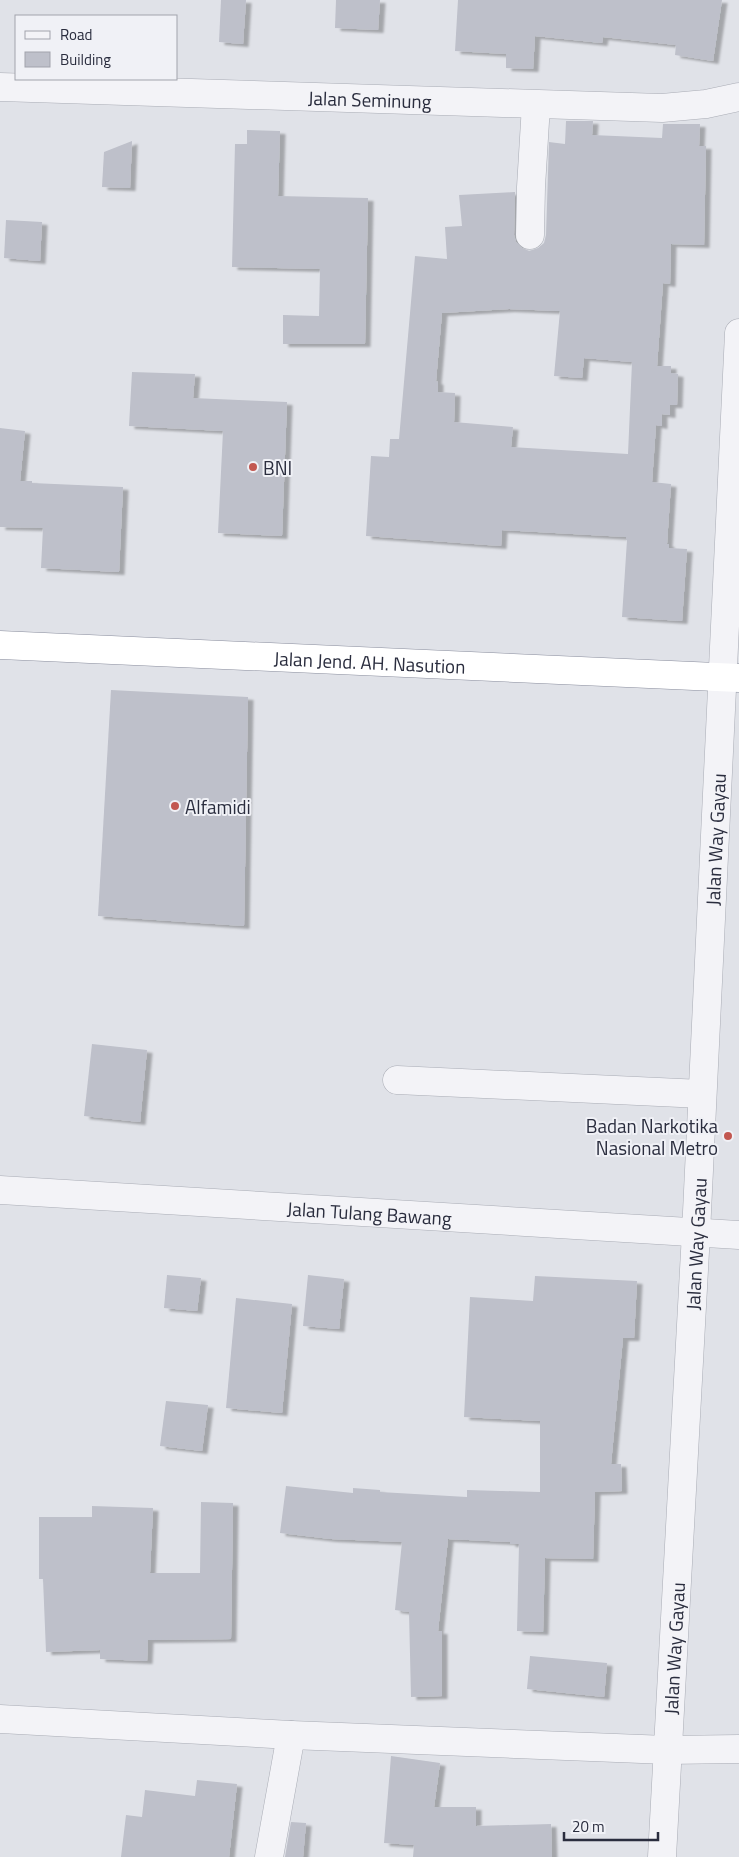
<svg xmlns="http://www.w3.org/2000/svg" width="739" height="1857" font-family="'Titillium Web',sans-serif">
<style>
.building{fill:#bec0ca;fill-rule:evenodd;filter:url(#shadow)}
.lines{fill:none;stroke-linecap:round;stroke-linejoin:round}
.minor-casing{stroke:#a9acb5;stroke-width:29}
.highway-casing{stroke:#898d9d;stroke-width:29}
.minor{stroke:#f3f3f7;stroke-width:28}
.highway{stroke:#fff;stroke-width:28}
.poi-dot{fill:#c25750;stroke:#f0f1f6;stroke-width:2}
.labels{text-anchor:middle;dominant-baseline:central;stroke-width:4;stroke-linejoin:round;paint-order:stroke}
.street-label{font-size:19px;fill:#2a2d3e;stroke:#f0f1f6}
.poi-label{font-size:19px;fill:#2a2d3e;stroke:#f0f1f6;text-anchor:start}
</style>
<defs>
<filter id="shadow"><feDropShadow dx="5.5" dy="3" stdDeviation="1" flood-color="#0004"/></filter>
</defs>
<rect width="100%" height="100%" fill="#e0e2e8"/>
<g class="building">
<path d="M 221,0 L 246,0 L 243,44 L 219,42 Z"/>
<path d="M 336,0 L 380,0 L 378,30 L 335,28 Z"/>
<path d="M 458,0 L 722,0 L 713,61 L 675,55 L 676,45 L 603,37 L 602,43 L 535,36 L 533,69 L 506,68 L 506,54 L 455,51 Z"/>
<path d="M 566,121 L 593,121 L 592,135 L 662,138 L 663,124 L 700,124 L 699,146 L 706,146 L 704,245 L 671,244 L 670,284 L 663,283 L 657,366 L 671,366 L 671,373 L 678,374 L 677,405 L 670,405 L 670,415 L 662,414 L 662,426 L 656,425 L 652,482 L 671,484 L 667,544 L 669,544 L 669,548 L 687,549 L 682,621 L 622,617 L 627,540 L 626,540 L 626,537 L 502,530 L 501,546 L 366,536 L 371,456 L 389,457 L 390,439 L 399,439 L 415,256 L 447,259 L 445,227 L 462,226 L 459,195 L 515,192 L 514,235 L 516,242 L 522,248 L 529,251 L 538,248 L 544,243 L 546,235 L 549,142 L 565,144 ZM 509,309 L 560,311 L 554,376 L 582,378 L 584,358 L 632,362 L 628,454 L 511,447 L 513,427 L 454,422 L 455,393 L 438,392 L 438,382 L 436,381 L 442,313 Z"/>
<path d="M 247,130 L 280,131 L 278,196 L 368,198 L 365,344 L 283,344 L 283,315 L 319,316 L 320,269 L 232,267 L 235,144 L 247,144 Z"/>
<path d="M 132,141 L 130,188 L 102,187 L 104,152 Z"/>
<path d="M 6,220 L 42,222 L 40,261 L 4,258 Z"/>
<path d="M 132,372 L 195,374 L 193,398 L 287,402 L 282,536 L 218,533 L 223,431 L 129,426 Z"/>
<path d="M 0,428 L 25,431 L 20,481 L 32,481 L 32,483 L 123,487 L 119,572 L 41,568 L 43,528 L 0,527 Z"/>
<path d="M 111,690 L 248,697 L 244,926 L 98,916 Z"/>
<path d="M 92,1044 L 147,1050 L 140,1122 L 84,1116 Z"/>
<path d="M 167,1275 L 201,1278 L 197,1311 L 164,1308 Z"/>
<path d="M 308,1275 L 344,1279 L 339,1329 L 303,1326 Z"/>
<path d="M 535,1276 L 637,1281 L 634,1338 L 623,1338 L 611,1464 L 621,1464 L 622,1491 L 595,1492 L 593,1559 L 545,1558 L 543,1632 L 517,1631 L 519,1544 L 510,1544 L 510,1542 L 448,1539 L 438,1631 L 442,1631 L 442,1696 L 411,1697 L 409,1612 L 395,1610 L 402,1542 L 331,1539 L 280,1533 L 286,1486 L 353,1493 L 353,1488 L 380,1490 L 380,1492 L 467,1497 L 467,1490 L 540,1492 L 540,1421 L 464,1417 L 470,1297 L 533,1301 Z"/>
<path d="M 236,1298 L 292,1304 L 282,1413 L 226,1408 Z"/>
<path d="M 166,1401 L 208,1405 L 202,1451 L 160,1446 Z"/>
<path d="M 201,1502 L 233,1503 L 231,1639 L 148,1640 L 147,1661 L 100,1659 L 100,1650 L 46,1652 L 43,1579 L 39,1579 L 39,1517 L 92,1517 L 92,1506 L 153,1508 L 150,1573 L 200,1573 Z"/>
<path d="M 530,1656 L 607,1663 L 604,1697 L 527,1689 Z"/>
<path d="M 391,1756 L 440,1763 L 434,1807 L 476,1807 L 476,1826 L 551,1824 L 552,1857 L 413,1857 L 414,1845 L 384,1843 Z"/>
<path d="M 197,1780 L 237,1784 L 229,1857 L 121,1857 L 126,1815 L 142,1817 L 145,1790 L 195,1796 Z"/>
<path d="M 291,1822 L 306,1823 L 303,1857 L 285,1857 Z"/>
</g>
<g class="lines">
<defs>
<g id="minor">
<path id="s1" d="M 0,87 L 662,108 L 706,104 L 739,97"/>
<path d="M 530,235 L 531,187 L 536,105"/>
<path d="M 397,1080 L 702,1094"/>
<path id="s2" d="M 0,1190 L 739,1235"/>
<path d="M 0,1719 L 291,1735 L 667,1750 L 739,1749"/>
<path d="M 269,1857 L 291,1735"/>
<path id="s3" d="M 662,1857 L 696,1233 L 739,333"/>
</g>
<g id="highway">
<path id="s4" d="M 0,645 L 739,678"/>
</g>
</defs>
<use href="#minor" class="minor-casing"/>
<use href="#highway" class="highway-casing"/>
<use href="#minor" class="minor"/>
<use href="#highway" class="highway"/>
</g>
<g class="poi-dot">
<circle cx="253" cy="467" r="5"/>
<circle cx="175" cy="806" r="5"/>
<circle cx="728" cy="1136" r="5"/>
</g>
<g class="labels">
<g class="street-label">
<text stroke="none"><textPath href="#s1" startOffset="370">Jalan Seminung</textPath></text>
<text stroke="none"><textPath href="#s4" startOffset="370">Jalan Jend. AH. Nasution</textPath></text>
<text stroke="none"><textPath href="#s3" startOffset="1019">Jalan Way Gayau</textPath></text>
<text stroke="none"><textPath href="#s2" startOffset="370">Jalan Tulang Bawang</textPath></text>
<text stroke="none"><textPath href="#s3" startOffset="614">Jalan Way Gayau</textPath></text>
<text stroke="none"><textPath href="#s3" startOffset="209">Jalan Way Gayau</textPath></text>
</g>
<g class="poi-label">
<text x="263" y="467">BNI</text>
<text x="185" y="806">Alfamidi</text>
<text x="718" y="1125" text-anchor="end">Badan Narkotika<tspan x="718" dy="22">Nasional Metro</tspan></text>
</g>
</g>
<rect x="15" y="15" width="162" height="65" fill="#f0f1f6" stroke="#a1a3ac"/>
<rect x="25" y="31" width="25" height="8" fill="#f3f3f7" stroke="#a1a3ac"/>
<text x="60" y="40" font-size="15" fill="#2a2d3e">Road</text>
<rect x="25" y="52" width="25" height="15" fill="#bec0ca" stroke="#a1a3ac"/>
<text x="60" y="65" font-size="15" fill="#2a2d3e">Building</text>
<path d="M564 1832v8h94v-8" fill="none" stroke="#2a2d3e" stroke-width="2.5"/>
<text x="572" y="1832" font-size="15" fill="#2a2d3e" stroke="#f0f1f6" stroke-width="4" paint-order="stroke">20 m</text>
</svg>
